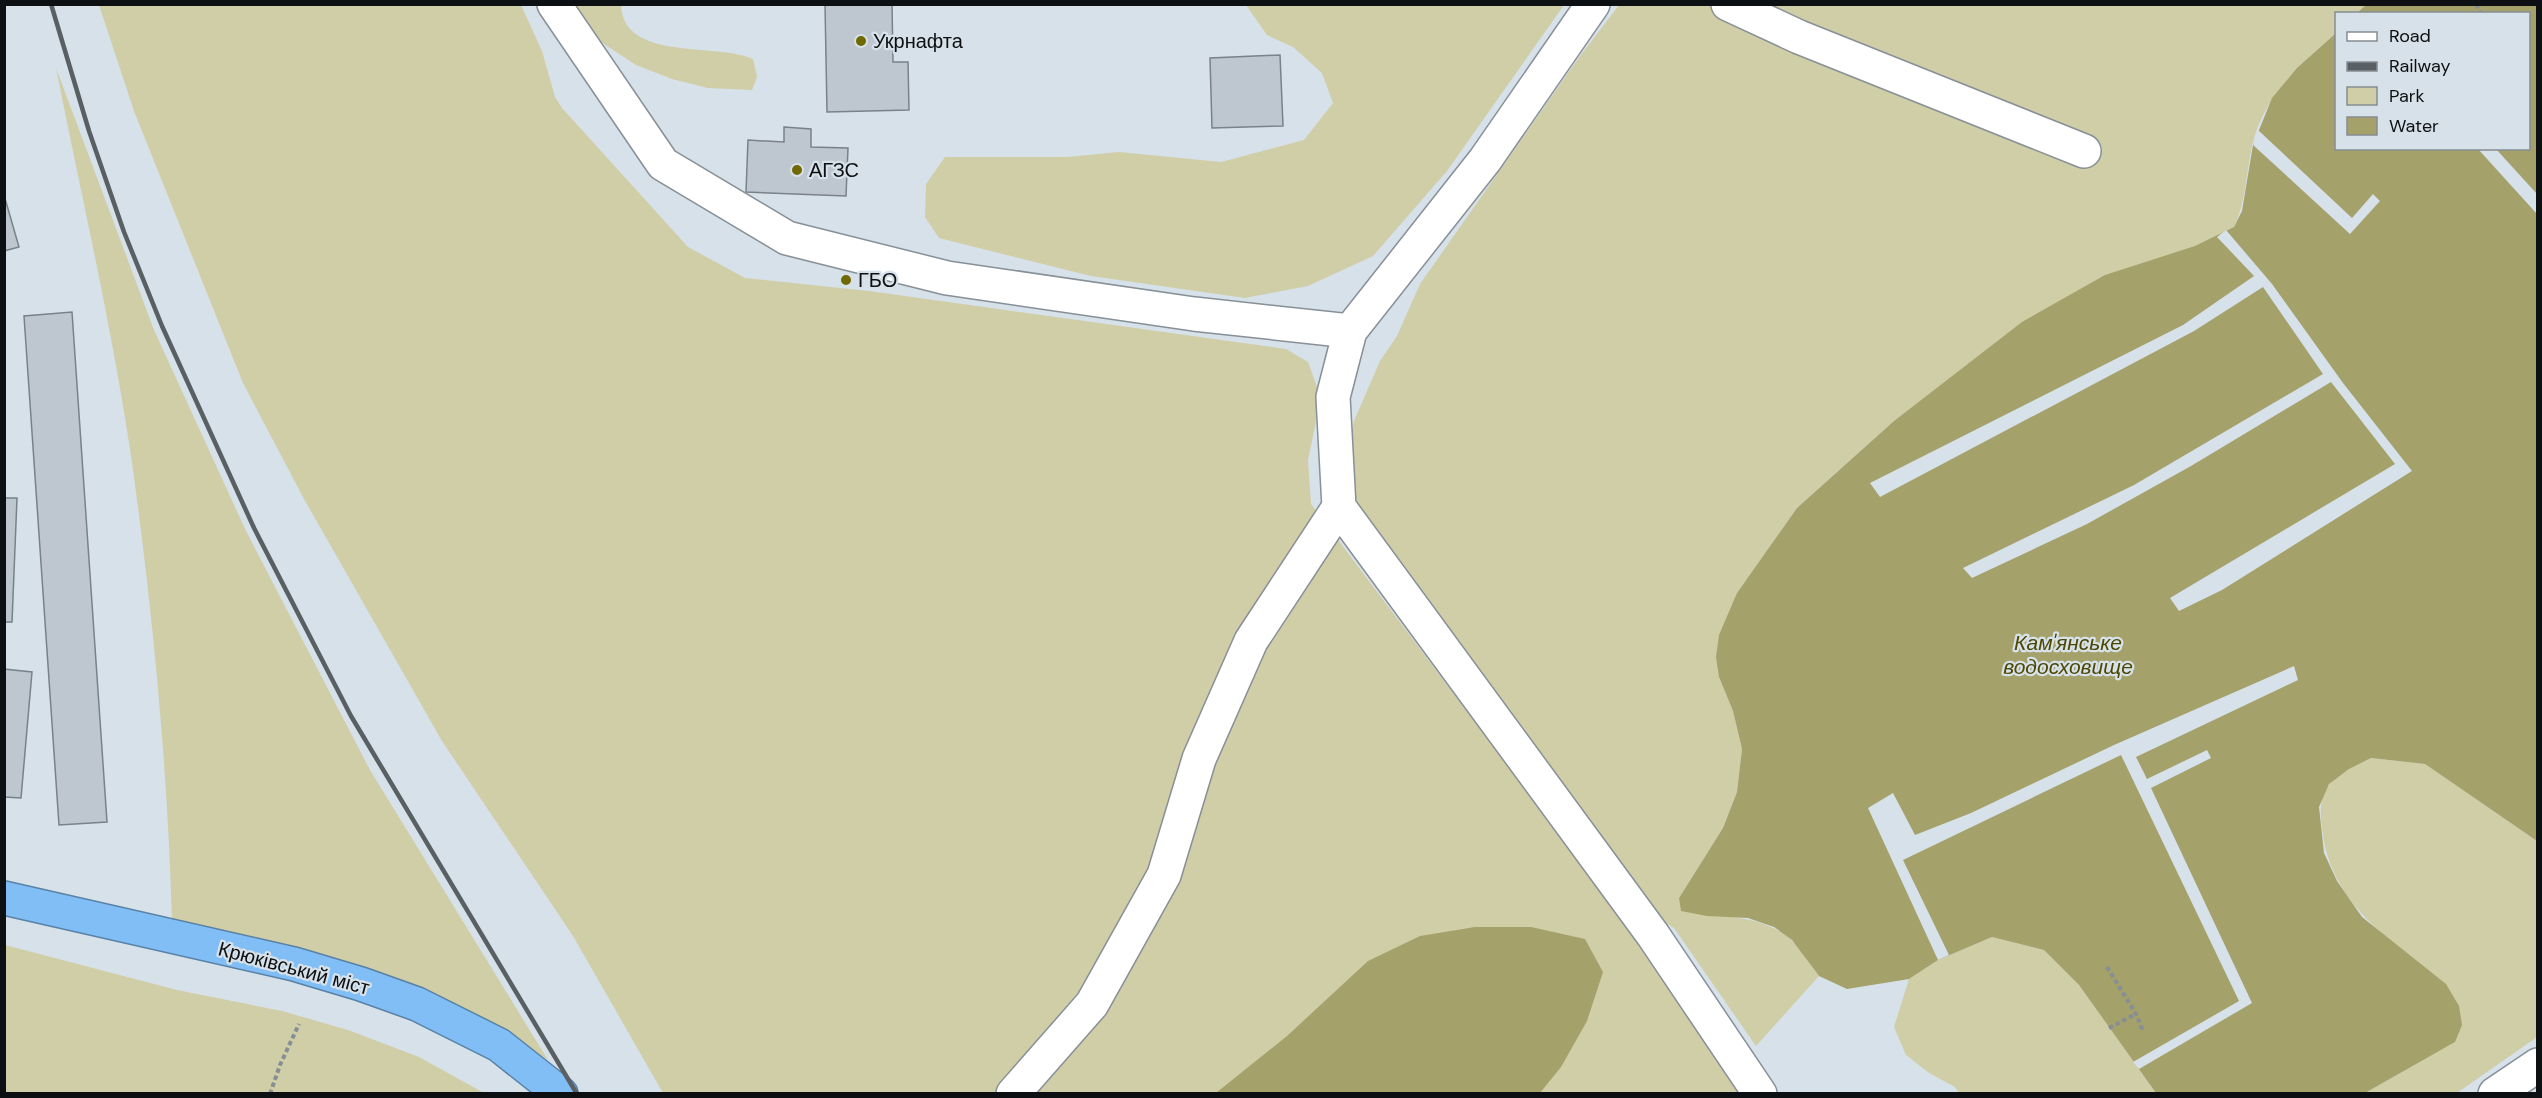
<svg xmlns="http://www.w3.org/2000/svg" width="2542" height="1098" font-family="'DM Sans',sans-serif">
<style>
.green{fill:#d0cea7}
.water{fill:#a4a16b}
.pier{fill:#d7e1e9}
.building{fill:#bec7cf;stroke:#798189;stroke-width:1.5}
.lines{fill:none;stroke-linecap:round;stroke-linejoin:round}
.minor-casing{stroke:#878f97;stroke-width:36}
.highway-casing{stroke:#5881a6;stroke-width:36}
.path{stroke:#878e94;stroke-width:4;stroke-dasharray:4.5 3;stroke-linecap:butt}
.minor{stroke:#fff;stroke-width:33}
.highway{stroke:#81bef5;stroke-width:33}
.rail{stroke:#596064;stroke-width:4.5}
.poi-dot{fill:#6f6901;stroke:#d7e1e9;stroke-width:2}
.labels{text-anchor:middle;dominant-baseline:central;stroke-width:4.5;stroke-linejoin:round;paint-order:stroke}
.poi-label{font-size:20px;fill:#0c1012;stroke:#d7e1e9;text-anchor:start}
.street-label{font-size:20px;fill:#0c1012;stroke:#d7e1e9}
.water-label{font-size:21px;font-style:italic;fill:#4c4802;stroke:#d7e1e9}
</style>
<rect width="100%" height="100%" fill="#d7e1e9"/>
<g class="green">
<path d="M 99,5 L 521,5 L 542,51 L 555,97 L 562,108 L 688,247 L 745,278 L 869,291 L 1286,349 L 1308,362 L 1321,398 L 1308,460 L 1311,504 L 1660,968 L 1743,1093 L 663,1093 L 573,936 L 442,741 L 304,499 L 243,383 L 134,111 Z"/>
<path d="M 575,5 L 621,5 C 623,62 716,42 753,59 L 757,77 L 752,90 L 708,88 L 672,79 L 636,65 L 601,42 Z"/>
<path d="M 1246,5 L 1564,5 L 1447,171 L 1373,256 L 1308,286 L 1245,298 L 1091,276 L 939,238 L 925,217 L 926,184 L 945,157 L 1067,157 L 1119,152 L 1221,162 L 1304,140 L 1333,103 L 1322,73 L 1293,47 L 1267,35 Z"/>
<path d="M 1619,5 L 2367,5 L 2357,13 L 2336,14 L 2336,33 C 2300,65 2263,97 2252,146 C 2246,174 2246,202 2234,227 L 1939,388 L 1894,421 L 1797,508 L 1737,593 L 1719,677 L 1733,711 L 1742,749 L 1737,792 L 1723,828 L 1679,898 L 1682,911 C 1718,918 1760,913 1790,939 C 1801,948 1809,965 1819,976 L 1756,1046 L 1674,928 L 1663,921 L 1541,754 L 1428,607 L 1355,506 L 1349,445 L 1354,421 L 1380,361 L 1397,336 L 1420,284 L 1580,56 Z"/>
<path d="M 56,68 L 154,330 L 246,531 L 370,770 L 548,1060 L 506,1033 L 172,923 C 168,774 154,625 134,477 C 115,340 83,204 56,68 Z"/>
<path d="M 2371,758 L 2425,764 L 2537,841 L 2537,1037 L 2457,1093 L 2365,1093 L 2455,1042 L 2446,984 C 2391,940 2330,905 2322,828 C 2320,813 2319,798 2329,785 C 2338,772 2358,765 2371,758 Z"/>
<path d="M 1992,937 L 2044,950 L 2079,985 L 2156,1093 L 1959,1093 L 1955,1087 L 1929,1073 L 1906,1055 L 1894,1027 L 1909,979 L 1938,960 Z"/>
<path d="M 5,945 L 177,990 L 282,1011 L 348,1030 L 419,1057 L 484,1093 L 5,1093 Z"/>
</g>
<g class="water">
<path d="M 2367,4 L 2537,5 L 2537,841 L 2425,764 L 2371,758 L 2349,769 L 2329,784 L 2319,807 L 2324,853 L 2337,881 L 2362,917 L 2446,984 L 2459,1006 L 2462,1025 L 2455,1042 L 2365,1093 L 2156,1093 L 2079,985 L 2044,950 L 1992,937 L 1938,960 L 1909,979 L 1847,989 L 1819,976 L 1792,940 L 1774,927 L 1748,918 L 1707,916 L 1681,911 L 1679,898 L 1723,828 L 1737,792 L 1742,749 L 1733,711 L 1719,677 L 1716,657 L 1719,635 L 1737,593 L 1797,508 L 1894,421 L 2022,322 L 2105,275 L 2195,246 L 2234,227 L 2242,211 L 2253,145 L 2272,98 L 2297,68 L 2336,33 L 2336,148 L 2528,148 L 2528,14 L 2357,13 Z"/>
<path d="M 1475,927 L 1531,927 L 1585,939 L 1603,972 L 1587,1021 L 1561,1067 L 1540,1093 L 1216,1093 L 1287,1036 L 1368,961 L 1420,936 Z"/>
</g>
<g class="pier">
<path d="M 2258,130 L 2352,218 L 2373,194 L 2380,201 L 2350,234 L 2253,145 Z"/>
<path d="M 2478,149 L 2496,149 L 2537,194 L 2537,214 Z"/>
<path d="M 2226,230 L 2272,284 L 2343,383 L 2412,471 L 2222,590 L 2179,611 L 2170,598 L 2395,464 L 2331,382 L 2191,466 L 2087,524 L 1972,578 L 1963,568 L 2134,485 L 2323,374 L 2263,287 L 2194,331 L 1880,497 L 1870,483 L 2183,325 L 2254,276 L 2217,237 Z"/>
<path d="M 2294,666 L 2298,680 L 2136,757 L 2147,779 L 2207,750 L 2211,758 L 2151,788 L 2252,1003 L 2139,1069 L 2133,1062 L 2239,1001 L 2121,755 L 1903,860 L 1949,955 L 1938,960 L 1868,808 L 1893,793 L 1915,835 L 1971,813 L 2114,745 Z"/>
</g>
<g class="building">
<path d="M 825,4 L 892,4 L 893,62 L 908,62 L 909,110 L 827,112 Z"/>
<path d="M 1280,55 L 1283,126 L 1212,128 L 1210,58 Z"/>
<path d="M 784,127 L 811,129 L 811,147 L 848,148 L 846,196 L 746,192 L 748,140 L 784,142 Z"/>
<path d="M 4,195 L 19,247 L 4,251 Z"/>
<path d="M 72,312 L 107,822 L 59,825 L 24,316 Z"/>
<path d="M 4,498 L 17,498 L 12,622 L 4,622 Z"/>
<path d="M 4,669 L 32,672 L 21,798 L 4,797 Z"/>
</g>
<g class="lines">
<defs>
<g id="minor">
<path d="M 554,4 L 663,164 L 787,238 L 947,278 L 1194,314 L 1350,331"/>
<path d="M 1593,4 L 1485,160 L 1350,331 L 1333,397 L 1339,507 L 1653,935 L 1760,1094"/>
<path d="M 1728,4 L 1799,37 L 2084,151"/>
<path d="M 1013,1094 L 1092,1004 L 1164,875 L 1199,759 L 1251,641 L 1339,507"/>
<path d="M 2495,1094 L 2538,1065"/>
</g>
<path id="highway" d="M 4,898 L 294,964 L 361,984 L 417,1004 L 499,1045 L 561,1094"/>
</defs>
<use href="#minor" class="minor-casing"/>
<use href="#highway" class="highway-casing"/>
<g class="path">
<path d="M 2476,4 L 2481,14"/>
<path d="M 2107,967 L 2136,1014 L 2143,1031"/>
<path d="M 2109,1028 L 2136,1014"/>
<path d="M 270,1094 L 280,1065 L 299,1024"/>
</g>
<use href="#minor" class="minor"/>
<use href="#highway" class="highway"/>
<path class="rail" d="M 51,4 L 89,131 L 124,232 L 162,326 L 254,528 L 351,716 L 577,1094"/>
</g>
<g class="poi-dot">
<circle cx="861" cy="41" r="6"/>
<circle cx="797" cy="170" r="6"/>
<circle cx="846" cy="280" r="6"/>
</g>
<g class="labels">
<g class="poi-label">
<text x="873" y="41">Укрнафта</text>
<text x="809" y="170">АГЗС</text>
<text x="858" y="280">ГБО</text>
</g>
<g class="street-label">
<text transform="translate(294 968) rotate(15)">Крюківський міст</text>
</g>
<g class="water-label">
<text x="2068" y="643">Кам'янське<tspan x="2068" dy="24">водосховище</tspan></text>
</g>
</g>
<rect width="2542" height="1098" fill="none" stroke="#0c1012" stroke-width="12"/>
<rect x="2335" y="12" width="195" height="138" fill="#d7e1e9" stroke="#868d93" stroke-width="1.5"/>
<rect x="2347" y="32" width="30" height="9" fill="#ffffff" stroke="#868d93" stroke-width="1.5"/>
<text x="2389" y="42" font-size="18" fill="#0c1012">Road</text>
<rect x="2347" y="62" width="30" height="9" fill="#596064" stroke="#868d93" stroke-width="1.5"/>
<text x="2389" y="72" font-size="18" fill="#0c1012">Railway</text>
<rect x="2347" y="87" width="30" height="18" fill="#d0cea7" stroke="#868d93" stroke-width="1.5"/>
<text x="2389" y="102" font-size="18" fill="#0c1012">Park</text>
<rect x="2347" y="117" width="30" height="18" fill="#a4a16b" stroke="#868d93" stroke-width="1.5"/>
<text x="2389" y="132" font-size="18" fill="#0c1012">Water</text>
</svg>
